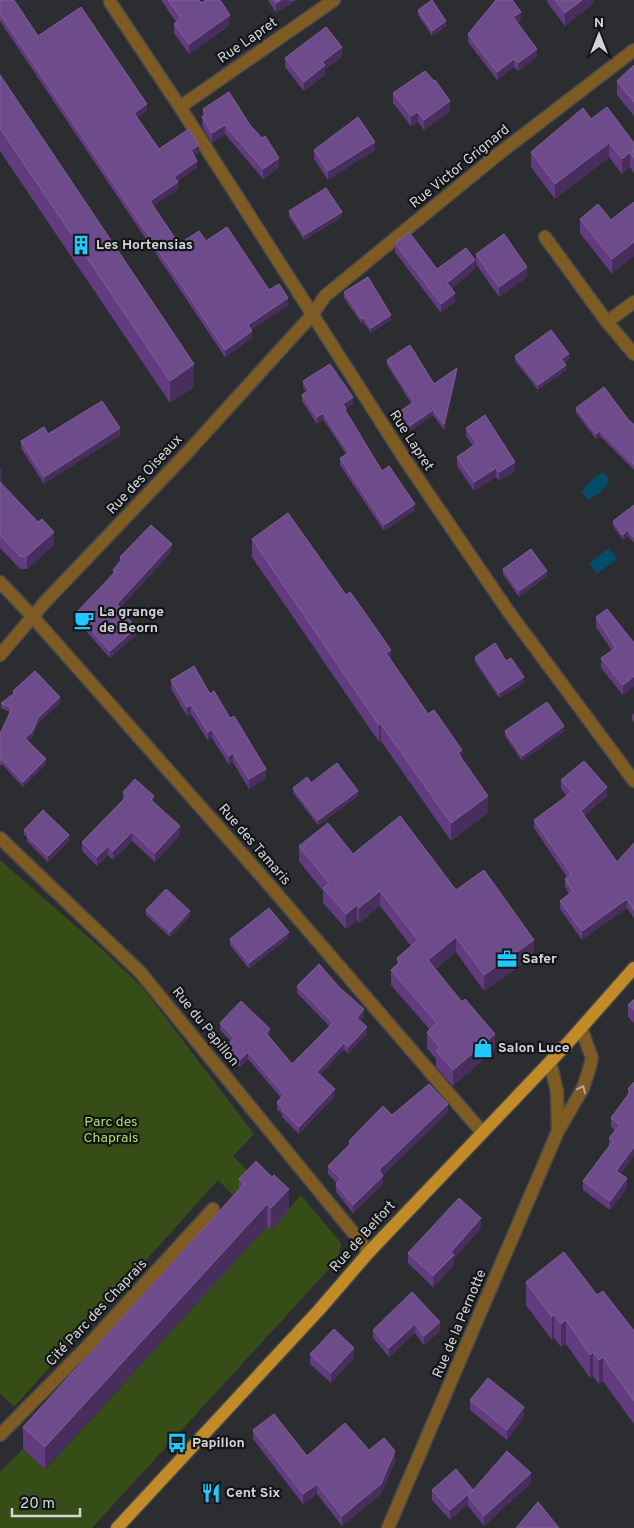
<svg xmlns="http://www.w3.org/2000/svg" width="634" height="1528" font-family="Overpass,sans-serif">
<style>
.green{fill:#364d17}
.water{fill:#044c67}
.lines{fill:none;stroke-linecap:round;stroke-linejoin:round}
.minor-casing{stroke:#46484c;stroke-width:15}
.major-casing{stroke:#46484c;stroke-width:15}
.minor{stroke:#7d5b23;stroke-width:12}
.major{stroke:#c28b27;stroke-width:12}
.wall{fill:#623b81}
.shaded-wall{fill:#472e5d}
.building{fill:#6e4b8b;stroke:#7e6097}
.oneway{stroke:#b5aa98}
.labels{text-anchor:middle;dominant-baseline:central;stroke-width:4.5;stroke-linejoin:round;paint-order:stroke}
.street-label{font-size:14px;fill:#d3d4d7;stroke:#141517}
.poi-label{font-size:14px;font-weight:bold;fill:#d3d4d7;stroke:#141517;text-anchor:start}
.park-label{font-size:14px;fill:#a9de69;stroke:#141517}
</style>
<rect width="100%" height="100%" fill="#2b2d31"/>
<g class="green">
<path d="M 0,860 L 103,950 L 143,988 L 254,1134 L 233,1156 L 258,1181 L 239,1201 L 218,1180 L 14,1407 L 0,1393 Z"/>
<path d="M 301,1195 L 341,1243 L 339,1258 L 92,1528 L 0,1528 L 0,1472 L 23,1449 L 46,1469 L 267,1226 L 271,1230 Z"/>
</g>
<g class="water">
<path d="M 603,472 L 610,480 L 601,492 L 589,500 L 581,492 L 591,481 Z"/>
<path d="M 609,548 L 617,559 L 597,574 L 589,563 Z"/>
</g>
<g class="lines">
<defs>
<g id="minor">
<path d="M 334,0 L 180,107 L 406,461 L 508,611 L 634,781"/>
<path d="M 110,2 L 180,107"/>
<path d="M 545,237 L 607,322 L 634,354"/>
<path d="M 607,322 L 634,302"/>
<path d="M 0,582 L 32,616 L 258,872 L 482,1132"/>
<path d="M 0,655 L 45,602 L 186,454 L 312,315 L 325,296 L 496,156 L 634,50"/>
<path d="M 0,838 L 140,972 L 369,1252"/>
<path d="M 550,1062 L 557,1091 L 558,1131"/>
<path d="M 0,1435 L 85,1349 L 213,1209"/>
<path d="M 388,1528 L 558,1131 L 583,1088 L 589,1070 L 592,1058 L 581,1028"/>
</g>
<path id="major" d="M 117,1528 L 319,1310 L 369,1252 L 566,1045 L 634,968"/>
</defs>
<use href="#minor" class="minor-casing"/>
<use href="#major" class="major-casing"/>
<use href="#minor" class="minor"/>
<use href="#major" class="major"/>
</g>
<g class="wall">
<path d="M 0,0 L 38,36 L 147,111 L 137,117 L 159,149 L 199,152 L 194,155 L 197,168 L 177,181 L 178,189 L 153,206 L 179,244 L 206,241 L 288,305 L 251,330 L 252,338 L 225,357 L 0,21 Z"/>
<path d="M 161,0 L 199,0 L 201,3 L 230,25 L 189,54 L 174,33 L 174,24 L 176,22 Z"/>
<path d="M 268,0 L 295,0 L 295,1 L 276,13 Z"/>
<path d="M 547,0 L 594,0 L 594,3 L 565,26 L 547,2 Z"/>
<path d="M 418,10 L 446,26 L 432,36 L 418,15 Z"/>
<path d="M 521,20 L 517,23 L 537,57 L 518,71 L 514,67 L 497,80 L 468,42 L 468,34 Z"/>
<path d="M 342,57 L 325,69 L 325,75 L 304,91 L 285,67 L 285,58 Z"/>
<path d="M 634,65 L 634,116 L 617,95 L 617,81 Z"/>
<path d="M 0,75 L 194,387 L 170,403 L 0,151 Z"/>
<path d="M 393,93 L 450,111 L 424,130 L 418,122 L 411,126 L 393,103 Z"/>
<path d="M 203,109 L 250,125 L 279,168 L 263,179 L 225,134 L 212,143 L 202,126 Z"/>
<path d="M 591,119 L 634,143 L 634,173 L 630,167 L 622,174 L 609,157 L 555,199 L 531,167 L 531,152 Z"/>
<path d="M 314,150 L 375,150 L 328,180 L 314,159 Z"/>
<path d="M 634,202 L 612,274 L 580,233 L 580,219 L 611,220 Z"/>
<path d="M 289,211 L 342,217 L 304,240 L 289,216 Z"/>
<path d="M 395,243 L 437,269 L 475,269 L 452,288 L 455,302 L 441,313 L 395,252 Z"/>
<path d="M 476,254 L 527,277 L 499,297 L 476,264 Z"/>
<path d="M 344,292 L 391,320 L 371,333 L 364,323 L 362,324 L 344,298 Z"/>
<path d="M 515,356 L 569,359 L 564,363 L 566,370 L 538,390 L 515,361 Z"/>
<path d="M 387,360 L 434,384 L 457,373 L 444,430 L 433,415 L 405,434 L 396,419 L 396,414 L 411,403 L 387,365 Z"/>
<path d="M 303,381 L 353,403 L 346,409 L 346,413 L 382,471 L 415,510 L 384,531 L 340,465 L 340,458 L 346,454 L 323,419 L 317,424 L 302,401 L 302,395 L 306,392 L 303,387 Z"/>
<path d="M 576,408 L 627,418 L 634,425 L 634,470 L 600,436 L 596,439 L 576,413 Z"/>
<path d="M 466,428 L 515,471 L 499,481 L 496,477 L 474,491 L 457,466 L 457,457 L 473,446 L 466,436 Z"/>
<path d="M 48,434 L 120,435 L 44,484 L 21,448 L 21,441 Z"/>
<path d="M 0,466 L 2,481 L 1,483 L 54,545 L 27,569 L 20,569 L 0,548 Z"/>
<path d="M 634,505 L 634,543 L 628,536 L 623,540 L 613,526 L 613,521 Z"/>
<path d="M 252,539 L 391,660 L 428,714 L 462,760 L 488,813 L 451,841 L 381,741 L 379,742 L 252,557 Z"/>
<path d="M 172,551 L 120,608 L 136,635 L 110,658 L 76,620 L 76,613 L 113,574 L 113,570 L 120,562 L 120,557 Z"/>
<path d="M 503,569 L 547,576 L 519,597 L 503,574 Z"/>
<path d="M 596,617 L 634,643 L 634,686 L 623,695 L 601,668 L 601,658 L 612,651 L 596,627 Z"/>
<path d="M 475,657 L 506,661 L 524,683 L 499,698 L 475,662 Z"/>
<path d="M 171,680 L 210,694 L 266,778 L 249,789 L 233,762 L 229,765 L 212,738 L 208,741 L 191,714 L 187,716 L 171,689 Z"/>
<path d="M 13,691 L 60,703 L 38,723 L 32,737 L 28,740 L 46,764 L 23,787 L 2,764 L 0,766 L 0,734 L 10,712 L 1,708 L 1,703 L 13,694 Z"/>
<path d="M 634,713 L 634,723 L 632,720 L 632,715 Z"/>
<path d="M 505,731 L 564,731 L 522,761 L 505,736 Z"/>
<path d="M 561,780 L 607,796 L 584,816 L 617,862 L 634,843 L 634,918 L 627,908 L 582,940 L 560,909 L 560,901 L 569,894 L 565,887 L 565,879 L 567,877 L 534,828 L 534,820 L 567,796 L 561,789 Z"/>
<path d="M 311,783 L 358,796 L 318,825 L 293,793 L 293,788 Z"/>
<path d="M 123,792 L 154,803 L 180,835 L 155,862 L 132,841 L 113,860 L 108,855 L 97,866 L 82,851 L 82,842 L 123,801 Z"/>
<path d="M 24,830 L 69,841 L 48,862 L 27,841 L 27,837 L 24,835 Z"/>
<path d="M 299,846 L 353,854 L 456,890 L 534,956 L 484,991 L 456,952 L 435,969 L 495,1049 L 453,1086 L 436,1067 L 436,1059 L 427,1048 L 427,1032 L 430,1030 L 391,985 L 391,970 L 397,964 L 397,958 L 411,946 L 380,906 L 359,923 L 357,920 L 346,929 L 323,903 L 323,891 L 299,861 Z"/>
<path d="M 146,910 L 190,916 L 170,937 L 146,915 Z"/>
<path d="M 289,937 L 249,969 L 230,945 L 230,939 Z"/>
<path d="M 297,986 L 364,1016 L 360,1021 L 367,1034 L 348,1054 L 344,1049 L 320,1075 L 335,1096 L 299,1134 L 282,1117 L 282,1114 L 277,1109 L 277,1102 L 281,1098 L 248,1059 L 240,1067 L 226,1054 L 226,1047 L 231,1041 L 220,1030 L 220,1023 L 270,1036 L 269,1037 L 292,1064 L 329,1026 L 297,993 Z"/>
<path d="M 634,990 L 634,1023 L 628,1017 L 628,1005 L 634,999 Z"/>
<path d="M 634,1082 L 621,1174 L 627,1188 L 610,1210 L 583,1190 L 583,1181 L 609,1147 L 609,1138 L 615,1131 L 611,1127 L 611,1118 L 628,1095 L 628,1089 Z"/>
<path d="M 448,1112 L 383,1175 L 383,1184 L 353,1213 L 336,1192 L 336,1184 L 337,1183 L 328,1174 L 328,1166 L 349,1145 L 349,1141 L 392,1115 Z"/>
<path d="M 239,1179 L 289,1210 L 271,1230 L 267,1226 L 45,1469 L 23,1449 L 23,1427 L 239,1189 Z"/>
<path d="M 481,1228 L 454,1259 L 454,1265 L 433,1287 L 408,1263 L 408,1253 Z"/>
<path d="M 526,1282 L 597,1295 L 634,1331 L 634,1424 L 603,1381 L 599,1384 L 593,1376 L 590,1378 L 566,1344 L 561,1347 L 554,1338 L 552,1340 L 526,1305 Z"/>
<path d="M 412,1292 L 440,1331 L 424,1345 L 415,1333 L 389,1357 L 373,1338 L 373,1330 Z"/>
<path d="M 310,1354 L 354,1358 L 331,1383 L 310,1364 Z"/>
<path d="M 470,1400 L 524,1417 L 507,1440 L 470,1410 Z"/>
<path d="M 253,1430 L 307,1456 L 369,1450 L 395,1461 L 381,1494 L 342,1526 L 317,1494 L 303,1504 L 253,1439 Z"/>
<path d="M 531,1483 L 484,1526 L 468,1506 L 468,1504 L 450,1520 L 432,1500 L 432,1490 L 473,1490 Z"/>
</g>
<g class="shaded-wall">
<path d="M 281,0 L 295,1 L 276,13 L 276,3 Z"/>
<path d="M 582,0 L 594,0 L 594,3 L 565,26 L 565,13 Z"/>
<path d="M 521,12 L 521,20 L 513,25 L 513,17 Z"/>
<path d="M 230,15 L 230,25 L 189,54 L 189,44 Z"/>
<path d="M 446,21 L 446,26 L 432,36 L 432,31 Z"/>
<path d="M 342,47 L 342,57 L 325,69 L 325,75 L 304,91 L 304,82 L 322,62 Z"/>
<path d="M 537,49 L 537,57 L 518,71 L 518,63 Z"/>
<path d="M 514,59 L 514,67 L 497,80 L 497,72 Z"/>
<path d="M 450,101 L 450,111 L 424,130 L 424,120 Z"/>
<path d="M 147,104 L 147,111 L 134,120 L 134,113 Z"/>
<path d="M 418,112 L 418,122 L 411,126 L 411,116 Z"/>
<path d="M 225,125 L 225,134 L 212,143 L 212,133 Z"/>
<path d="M 375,142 L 375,150 L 328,180 L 328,171 Z"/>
<path d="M 609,143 L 609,157 L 555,199 L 555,184 Z"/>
<path d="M 199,145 L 199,152 L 191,157 L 191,150 Z"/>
<path d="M 630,153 L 630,167 L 622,174 L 622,159 Z"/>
<path d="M 279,158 L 279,168 L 263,179 L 263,169 Z"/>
<path d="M 197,161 L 197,168 L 174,183 L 174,177 Z"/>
<path d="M 178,182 L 178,189 L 150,208 L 150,201 Z"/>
<path d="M 342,212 L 342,217 L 304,240 L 304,235 Z"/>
<path d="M 634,242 L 634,256 L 612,274 L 612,259 Z"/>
<path d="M 475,260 L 475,269 L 447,292 L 447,283 Z"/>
<path d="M 527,267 L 527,277 L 499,297 L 499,287 Z"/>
<path d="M 455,293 L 455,302 L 441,313 L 441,304 Z"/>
<path d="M 288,298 L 288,305 L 248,332 L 248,325 Z"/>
<path d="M 391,315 L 391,320 L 371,333 L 371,328 Z"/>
<path d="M 364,318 L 364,323 L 362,324 L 362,319 Z"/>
<path d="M 252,331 L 252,338 L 225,357 L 225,350 Z"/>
<path d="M 569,354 L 569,359 L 561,364 L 561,359 Z"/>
<path d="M 194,364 L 194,387 L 170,403 L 170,381 Z"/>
<path d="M 566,365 L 566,370 L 538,390 L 538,385 Z"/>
<path d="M 457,368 L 457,373 L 444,430 L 444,424 Z"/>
<path d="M 353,397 L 353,403 L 343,411 L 343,404 Z"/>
<path d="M 433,410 L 433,415 L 405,434 L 405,429 Z"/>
<path d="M 323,413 L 323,419 L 317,424 L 317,417 Z"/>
<path d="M 120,428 L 120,435 L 44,484 L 44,477 Z"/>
<path d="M 600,431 L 600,436 L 596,439 L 596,434 Z"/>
<path d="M 515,462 L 515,471 L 499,481 L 499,472 Z"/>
<path d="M 496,468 L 496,477 L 474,491 L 474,482 Z"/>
<path d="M 2,469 L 2,481 L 0,483 L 0,470 Z"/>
<path d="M 415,504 L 415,510 L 384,531 L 384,525 Z"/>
<path d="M 628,530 L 628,536 L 623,540 L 623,535 Z"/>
<path d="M 54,532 L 54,545 L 27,569 L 27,556 Z"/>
<path d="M 172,544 L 172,551 L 117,611 L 117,604 Z"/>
<path d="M 547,571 L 547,576 L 519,597 L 519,591 Z"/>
<path d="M 136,628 L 136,635 L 110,658 L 110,651 Z"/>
<path d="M 391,650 L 391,668 L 386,653 Z"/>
<path d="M 634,676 L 634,686 L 623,695 L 623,685 Z"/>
<path d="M 524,677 L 524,683 L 499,698 L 499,693 Z"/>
<path d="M 60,697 L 60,703 L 38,723 L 32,737 L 25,743 L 25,738 L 38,718 Z"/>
<path d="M 191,705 L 191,714 L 187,716 L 187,707 Z"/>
<path d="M 381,724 L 381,741 L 379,742 L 379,725 Z"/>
<path d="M 564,726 L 564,731 L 522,761 L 522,756 Z"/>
<path d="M 212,729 L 212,738 L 208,741 L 208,732 Z"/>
<path d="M 462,750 L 462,768 L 458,753 Z"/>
<path d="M 233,753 L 233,762 L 229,765 L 229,756 Z"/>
<path d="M 46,759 L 46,764 L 23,787 L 23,782 Z"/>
<path d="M 266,769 L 266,778 L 249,789 L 249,779 Z"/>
<path d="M 607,787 L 607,796 L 581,819 L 581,811 Z"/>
<path d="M 358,791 L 358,796 L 318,825 L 318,820 Z"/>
<path d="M 154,796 L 154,805 L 151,800 Z"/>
<path d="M 488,796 L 488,813 L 451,841 L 451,823 Z"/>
<path d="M 180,826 L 180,835 L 155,862 L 155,853 Z"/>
<path d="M 132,832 L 132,841 L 113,860 L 113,851 Z"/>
<path d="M 69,835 L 69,841 L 48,862 L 48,856 Z"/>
<path d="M 108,846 L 108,855 L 97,866 L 97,857 Z"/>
<path d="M 380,891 L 380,906 L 359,923 L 359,908 Z"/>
<path d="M 627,899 L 627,908 L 582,940 L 582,931 Z"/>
<path d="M 357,905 L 357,920 L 346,929 L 346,914 Z"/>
<path d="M 190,911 L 190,916 L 170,937 L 170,932 Z"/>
<path d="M 289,932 L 289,937 L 249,969 L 249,963 Z"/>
<path d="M 456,937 L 456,952 L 428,976 L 428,960 Z"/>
<path d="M 534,940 L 534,956 L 484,991 L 484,975 Z"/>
<path d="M 364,1009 L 364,1016 L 357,1024 L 357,1018 Z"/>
<path d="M 367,1027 L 367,1034 L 348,1054 L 348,1047 Z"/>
<path d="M 270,1029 L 270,1036 L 266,1040 L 266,1033 Z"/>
<path d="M 495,1034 L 495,1049 L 453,1086 L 453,1070 Z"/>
<path d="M 344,1043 L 344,1049 L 317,1079 L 317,1072 Z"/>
<path d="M 248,1052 L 248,1059 L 240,1067 L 240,1060 Z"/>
<path d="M 335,1089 L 335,1096 L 299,1134 L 299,1127 Z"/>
<path d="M 448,1104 L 448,1112 L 379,1179 L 379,1170 Z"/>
<path d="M 634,1147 L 634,1156 L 616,1180 L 616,1171 Z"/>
<path d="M 383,1176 L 383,1184 L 353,1213 L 353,1205 Z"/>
<path d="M 627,1178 L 627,1188 L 610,1210 L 610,1201 Z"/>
<path d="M 289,1189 L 289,1210 L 271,1230 L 271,1208 Z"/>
<path d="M 267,1204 L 267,1226 L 45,1469 L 45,1447 Z"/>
<path d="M 481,1218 L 481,1228 L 454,1259 L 454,1265 L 433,1287 L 433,1276 L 451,1252 Z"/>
<path d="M 554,1314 L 554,1338 L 552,1340 L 552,1317 Z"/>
<path d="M 566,1320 L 566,1344 L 561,1347 L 561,1324 Z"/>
<path d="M 440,1322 L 440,1331 L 424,1345 L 424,1336 Z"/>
<path d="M 415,1324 L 415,1333 L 389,1357 L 389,1348 Z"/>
<path d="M 354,1348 L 354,1358 L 331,1383 L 331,1373 Z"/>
<path d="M 593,1352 L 593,1376 L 590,1378 L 590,1355 Z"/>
<path d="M 603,1357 L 603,1381 L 599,1384 L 599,1360 Z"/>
<path d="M 524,1407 L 524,1417 L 507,1440 L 507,1430 Z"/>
<path d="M 395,1451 L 395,1461 L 381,1494 L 342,1526 L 342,1516 Z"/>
<path d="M 531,1473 L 531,1483 L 484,1526 L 484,1516 Z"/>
<path d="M 317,1484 L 317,1494 L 303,1504 L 303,1494 Z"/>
<path d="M 473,1490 L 468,1496 L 468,1504 L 450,1520 L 450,1510 Z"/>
</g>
<g class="building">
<path d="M 0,0 L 14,0 L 38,36 L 81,7 L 147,104 L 134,113 L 159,149 L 189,129 L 199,145 L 191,150 L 197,161 L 174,177 L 178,182 L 150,201 L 179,244 L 199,231 L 206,241 L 227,227 L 269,290 L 279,284 L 288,298 L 248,325 L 252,331 L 225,350 L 0,14 Z"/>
<path d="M 168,0 L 199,0 L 201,3 L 206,0 L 220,0 L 230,15 L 189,44 L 174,24 L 181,18 Z"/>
<path d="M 274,0 L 281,0 L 276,3 Z"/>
<path d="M 432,0 L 446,21 L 432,31 L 418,10 Z"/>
<path d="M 496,0 L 512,0 L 521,12 L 513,17 L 537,49 L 518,63 L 514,59 L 497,72 L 468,34 Z"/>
<path d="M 555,0 L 582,0 L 565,13 Z"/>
<path d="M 326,27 L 342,47 L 322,62 L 325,65 L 304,82 L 285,58 Z"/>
<path d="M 634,65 L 634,102 L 617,81 Z"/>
<path d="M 425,71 L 434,81 L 435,80 L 450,101 L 424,120 L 418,112 L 411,116 L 393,93 Z"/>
<path d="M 0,75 L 194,364 L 170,381 L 0,128 Z"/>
<path d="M 229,92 L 250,125 L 262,138 L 265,136 L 279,158 L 263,169 L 225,125 L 212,133 L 202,117 L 206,114 L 203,109 Z"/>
<path d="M 607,107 L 634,143 L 634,149 L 622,159 L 609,143 L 555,184 L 531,152 L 583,108 L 591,119 Z"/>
<path d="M 358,117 L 375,142 L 328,171 L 314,150 Z"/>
<path d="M 634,150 L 634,158 L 630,153 Z"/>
<path d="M 326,188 L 342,212 L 304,235 L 289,211 Z"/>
<path d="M 634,202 L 634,242 L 612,259 L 580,219 L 598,204 L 611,220 Z"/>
<path d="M 409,232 L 437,269 L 466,248 L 475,260 L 447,283 L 455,293 L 441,304 L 395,243 Z"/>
<path d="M 504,234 L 527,267 L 499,287 L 476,254 Z"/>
<path d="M 368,277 L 391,315 L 371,328 L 364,318 L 362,319 L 344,292 Z"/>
<path d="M 551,330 L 569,354 L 561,359 L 566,365 L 538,385 L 515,356 Z"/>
<path d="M 410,345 L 434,384 L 457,368 L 444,424 L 433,410 L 405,429 L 396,414 L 414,402 L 387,360 Z"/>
<path d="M 330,364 L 353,397 L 343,404 L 346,409 L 345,410 L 382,471 L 389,466 L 415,504 L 384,525 L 340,458 L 349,453 L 323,413 L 317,417 L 302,395 L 309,390 L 303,381 Z"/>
<path d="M 604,387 L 627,418 L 634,425 L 634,465 L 600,431 L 596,434 L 576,408 Z"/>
<path d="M 102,401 L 120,428 L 44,477 L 21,441 L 44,427 L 48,434 Z"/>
<path d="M 485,415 L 515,462 L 499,472 L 496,468 L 474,482 L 457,457 L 477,443 L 466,428 Z"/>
<path d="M 0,482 L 38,522 L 42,519 L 54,532 L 27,556 L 20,556 L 0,535 Z"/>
<path d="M 634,505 L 634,538 L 628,530 L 623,535 L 613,521 Z"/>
<path d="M 288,513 L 346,595 L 350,592 L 363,610 L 391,650 L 386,653 L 428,714 L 434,710 L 462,750 L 458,753 L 488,796 L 451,823 L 381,724 L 379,725 L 252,539 Z"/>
<path d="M 151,525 L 172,544 L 117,604 L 136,628 L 110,651 L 76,613 L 115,572 L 113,570 L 122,559 L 120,557 Z"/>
<path d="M 531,549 L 547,571 L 519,591 L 503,569 Z"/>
<path d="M 607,609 L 634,643 L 634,676 L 623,685 L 601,658 L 616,648 L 596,617 Z"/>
<path d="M 495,643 L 506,661 L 511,658 L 524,677 L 499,693 L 475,657 Z"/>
<path d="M 194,666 L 210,694 L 214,691 L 230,718 L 234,716 L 266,769 L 249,779 L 233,753 L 229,756 L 212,729 L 208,732 L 191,705 L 187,707 L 171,680 Z"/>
<path d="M 35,671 L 60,697 L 38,718 L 32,732 L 25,738 L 46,759 L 23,782 L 2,759 L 0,761 L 0,734 L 12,708 L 1,703 L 15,693 L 13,691 Z"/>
<path d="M 547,702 L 564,726 L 522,756 L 505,731 Z"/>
<path d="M 584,761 L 607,787 L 581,811 L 617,862 L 634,843 L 634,910 L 627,899 L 582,931 L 560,901 L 573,891 L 565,879 L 571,874 L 534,820 L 572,792 L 561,780 Z"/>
<path d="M 337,763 L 358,791 L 318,820 L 293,788 L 307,777 L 311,783 Z"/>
<path d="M 135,779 L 154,796 L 151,800 L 180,826 L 155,853 L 132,832 L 113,851 L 108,846 L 97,857 L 82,842 L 127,796 L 123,792 Z"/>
<path d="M 43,810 L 69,835 L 48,856 L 27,836 L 29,834 L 24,830 Z"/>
<path d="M 400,816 L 456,890 L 484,870 L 534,940 L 484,975 L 456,937 L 428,960 L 462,1002 L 465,999 L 495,1034 L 453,1070 L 436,1051 L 440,1048 L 427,1032 L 437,1023 L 391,970 L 400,962 L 397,958 L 418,940 L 380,891 L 359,908 L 357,905 L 346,914 L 323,888 L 329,883 L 299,846 L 328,823 L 353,854 Z"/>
<path d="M 166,889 L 190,911 L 170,932 L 146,910 Z"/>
<path d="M 269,908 L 289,932 L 249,963 L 230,939 Z"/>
<path d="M 319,964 L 340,988 L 364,1009 L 357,1018 L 367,1027 L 348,1047 L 344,1043 L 317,1072 L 335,1089 L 299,1127 L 282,1110 L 283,1109 L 277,1102 L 284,1095 L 248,1052 L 240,1060 L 226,1047 L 234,1038 L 220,1023 L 241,1001 L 270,1029 L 266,1033 L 292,1064 L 333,1023 L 297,986 Z"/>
<path d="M 634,999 L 634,1010 L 628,1005 Z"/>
<path d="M 634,1082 L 634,1147 L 616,1171 L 627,1178 L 610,1201 L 583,1181 L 613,1141 L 609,1138 L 620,1125 L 611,1118 L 630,1092 L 628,1089 Z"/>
<path d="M 429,1084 L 448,1104 L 379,1170 L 383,1176 L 353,1205 L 336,1184 L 341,1179 L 328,1166 L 351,1143 L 349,1141 L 383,1106 L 392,1115 Z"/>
<path d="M 256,1161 L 272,1177 L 274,1175 L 289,1189 L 271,1208 L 267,1204 L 45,1447 L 23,1427 L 244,1184 L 239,1179 Z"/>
<path d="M 459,1198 L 481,1218 L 451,1252 L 454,1255 L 433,1276 L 408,1253 Z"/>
<path d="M 564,1252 L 597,1295 L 603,1291 L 634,1331 L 634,1401 L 603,1357 L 599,1360 L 593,1352 L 590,1355 L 566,1320 L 561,1324 L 554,1314 L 552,1317 L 526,1282 Z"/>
<path d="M 412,1292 L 440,1322 L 424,1336 L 415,1324 L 389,1348 L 373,1330 Z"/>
<path d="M 334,1329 L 354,1348 L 331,1373 L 310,1354 Z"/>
<path d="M 488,1378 L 524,1407 L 507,1430 L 470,1400 Z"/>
<path d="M 274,1414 L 307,1456 L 345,1423 L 369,1450 L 384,1438 L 395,1451 L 381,1484 L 342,1516 L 317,1484 L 303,1494 L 253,1430 Z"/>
<path d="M 507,1451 L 531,1473 L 484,1516 L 468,1496 Z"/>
<path d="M 456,1469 L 473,1490 L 450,1510 L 432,1490 Z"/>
<path d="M 538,1502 L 559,1528 L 516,1528 Z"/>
</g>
<defs><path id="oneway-chevron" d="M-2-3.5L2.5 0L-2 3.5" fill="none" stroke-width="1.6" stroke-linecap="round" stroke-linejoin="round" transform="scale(1.25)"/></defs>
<use class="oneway" href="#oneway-chevron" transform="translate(582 1089) rotate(-65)"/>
<defs>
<symbol id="building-bare" viewBox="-9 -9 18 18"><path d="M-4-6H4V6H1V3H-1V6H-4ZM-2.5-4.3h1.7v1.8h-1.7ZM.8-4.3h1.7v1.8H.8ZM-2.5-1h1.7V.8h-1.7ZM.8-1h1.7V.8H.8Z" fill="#1fc9fd" stroke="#141517" stroke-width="2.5" paint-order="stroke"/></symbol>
<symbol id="cafe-bare" viewBox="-9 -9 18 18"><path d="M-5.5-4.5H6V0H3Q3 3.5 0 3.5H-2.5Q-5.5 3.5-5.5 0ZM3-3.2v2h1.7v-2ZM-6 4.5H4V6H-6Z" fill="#1fc9fd" stroke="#141517" stroke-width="2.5" paint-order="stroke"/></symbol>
<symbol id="office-bare" viewBox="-9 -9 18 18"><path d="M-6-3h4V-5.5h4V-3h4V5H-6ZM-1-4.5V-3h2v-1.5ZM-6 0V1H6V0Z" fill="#1fc9fd" stroke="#141517" stroke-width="2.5" paint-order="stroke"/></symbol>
<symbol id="shop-bare" viewBox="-9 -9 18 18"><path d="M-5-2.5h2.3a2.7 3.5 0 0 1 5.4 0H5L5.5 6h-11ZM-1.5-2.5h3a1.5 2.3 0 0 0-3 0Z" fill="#1fc9fd" stroke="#141517" stroke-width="2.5" paint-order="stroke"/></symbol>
<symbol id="bus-bare" viewBox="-9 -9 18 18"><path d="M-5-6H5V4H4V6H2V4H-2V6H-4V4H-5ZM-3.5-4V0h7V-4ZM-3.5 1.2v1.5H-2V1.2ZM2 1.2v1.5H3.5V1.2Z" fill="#1fc9fd" stroke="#141517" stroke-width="2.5" paint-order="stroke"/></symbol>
<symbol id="restaurant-bare" viewBox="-9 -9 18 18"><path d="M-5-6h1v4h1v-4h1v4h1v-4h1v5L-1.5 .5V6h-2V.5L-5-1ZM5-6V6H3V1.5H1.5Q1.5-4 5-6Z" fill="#1fc9fd" stroke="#141517" stroke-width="2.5" paint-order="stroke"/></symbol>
</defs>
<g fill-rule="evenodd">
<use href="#building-bare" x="67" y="231" width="28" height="28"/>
<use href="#cafe-bare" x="70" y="606" width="28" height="28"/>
<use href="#office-bare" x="493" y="945" width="28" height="28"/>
<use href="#shop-bare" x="469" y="1034" width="28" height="28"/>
<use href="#bus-bare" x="163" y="1429" width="28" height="28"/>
<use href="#restaurant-bare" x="197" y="1479" width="28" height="28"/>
</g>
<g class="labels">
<g class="street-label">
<text transform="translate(248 41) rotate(-35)">Rue Lapret</text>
<text transform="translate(460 167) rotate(-39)">Rue Victor Grignard</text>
<text transform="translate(411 441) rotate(57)">Rue Lapret</text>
<text transform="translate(145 475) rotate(-47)">Rue des Oiseaux</text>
<text transform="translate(254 845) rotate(49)">Rue des Tamaris</text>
<text transform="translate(205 1027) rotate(51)">Rue du Papillon</text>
<text transform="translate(363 1237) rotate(-48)">Rue de Belfort</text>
<text transform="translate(97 1313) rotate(-47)">Cité Parc des Chaprais</text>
<text transform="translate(460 1324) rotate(-67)">Rue de la Pernotte</text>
</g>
<g class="poi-label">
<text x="96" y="245">Les Hortensias</text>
<text x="99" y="612">La grange<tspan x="99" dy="16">de Beorn</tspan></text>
<text x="522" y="959">Safer</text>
<text x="498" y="1048">Salon Luce</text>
<text x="192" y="1443">Papillon</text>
<text x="226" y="1493">Cent Six</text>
</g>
<g class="park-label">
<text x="111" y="1122">Parc des<tspan x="111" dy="16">Chaprais</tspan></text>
</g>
</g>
<g transform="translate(599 35)" stroke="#141517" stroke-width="4" paint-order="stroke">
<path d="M0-4L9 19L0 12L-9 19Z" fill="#d3d4d7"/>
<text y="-8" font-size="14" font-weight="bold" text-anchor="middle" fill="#d3d4d7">N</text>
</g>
<path d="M12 1508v8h68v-8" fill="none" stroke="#d3d4d7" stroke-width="2.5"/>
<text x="20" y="1508" font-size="15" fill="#d3d4d7" stroke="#141517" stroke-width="4" paint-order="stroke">20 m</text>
</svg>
